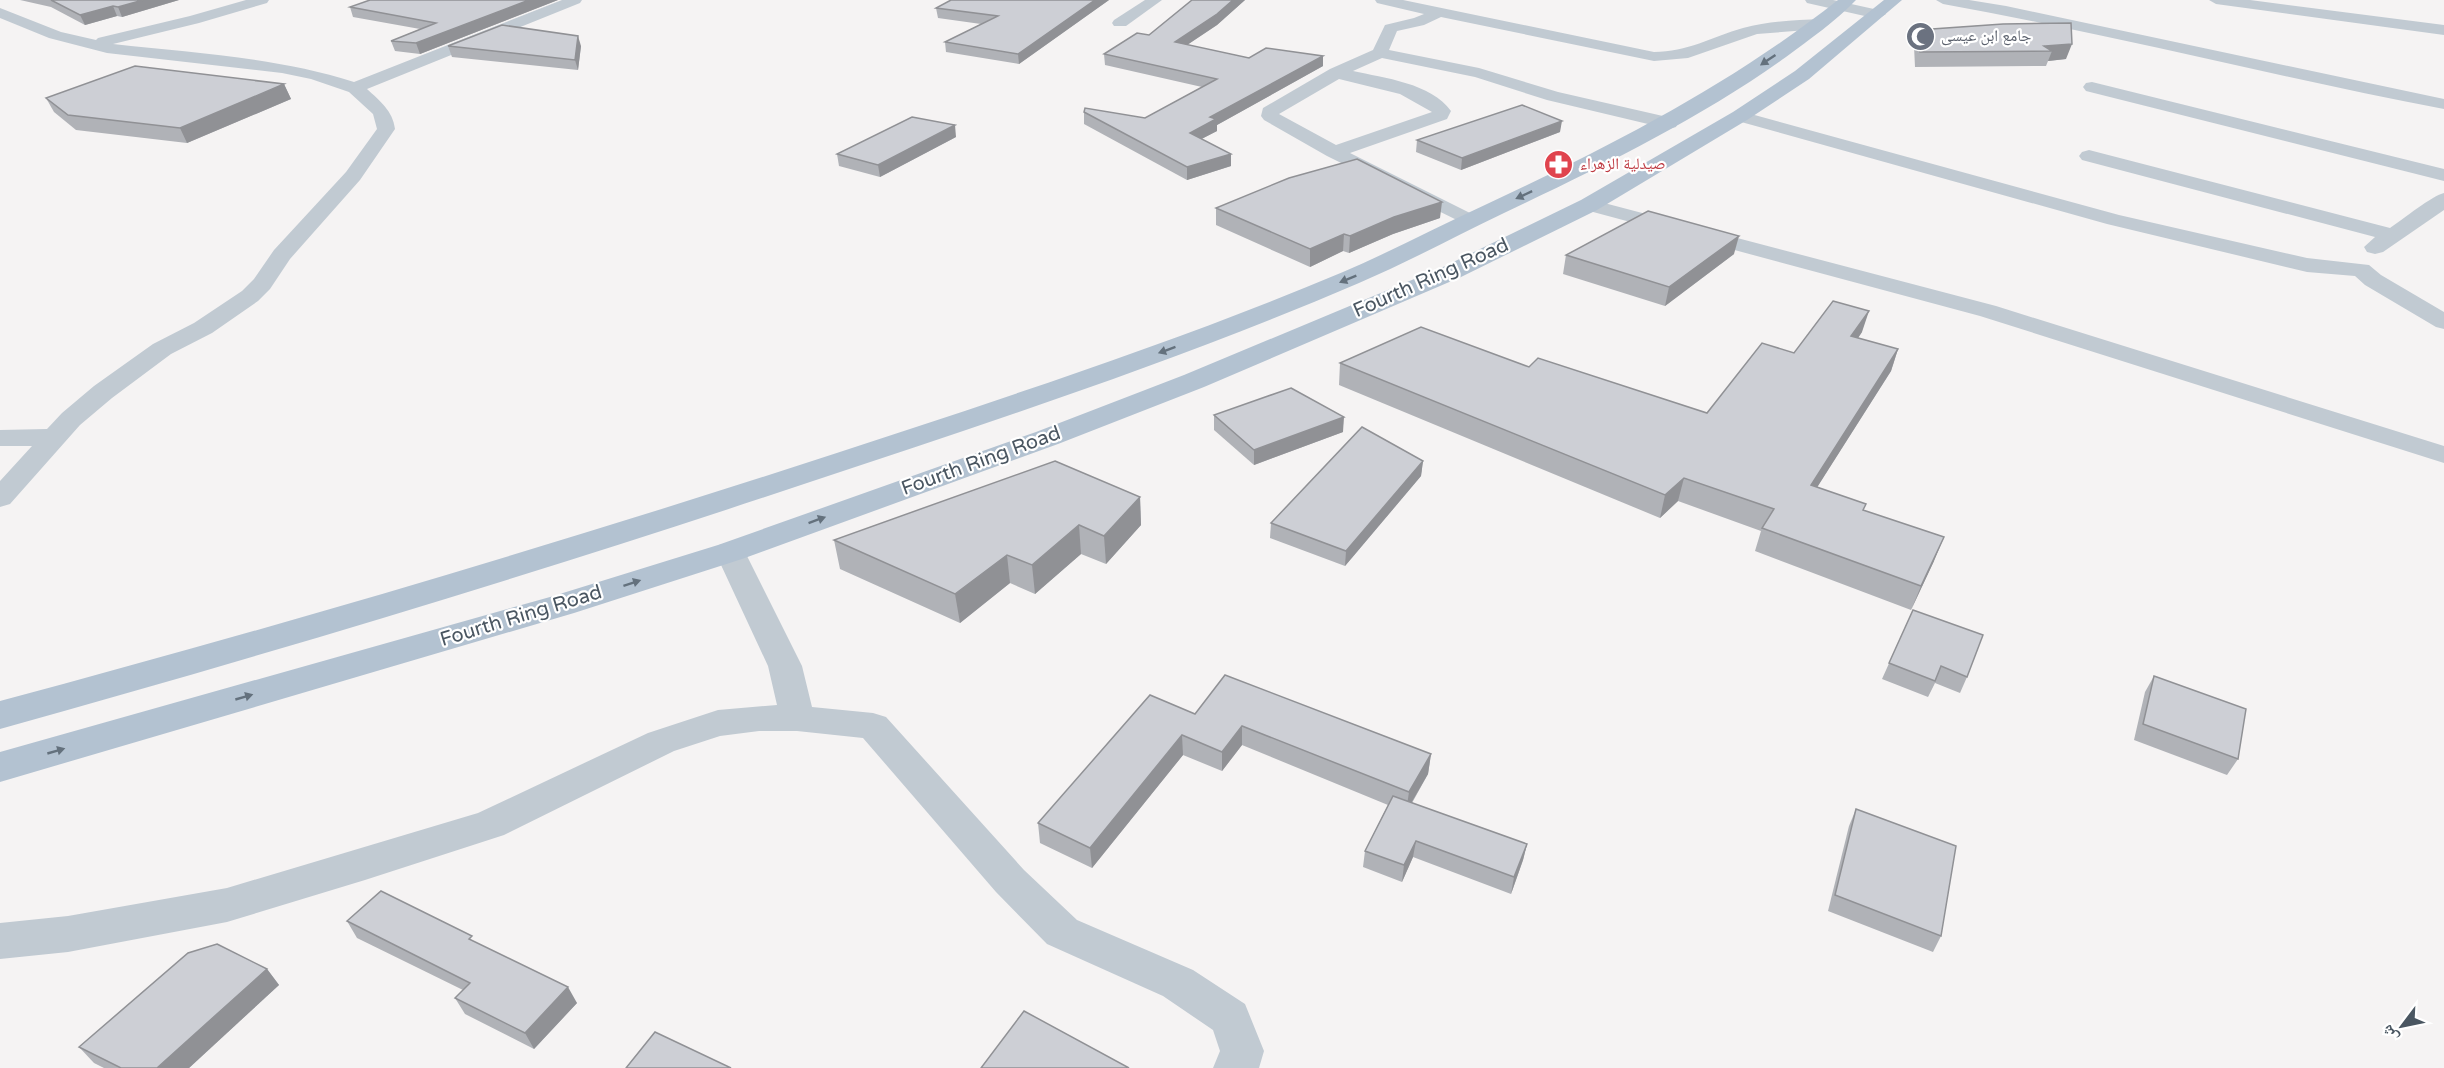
<svg xmlns="http://www.w3.org/2000/svg" width="2444" height="1068" font-family="'Varela Round','Noto Naskh Arabic',sans-serif">
<style>
.lines{fill:none;stroke-linecap:round;stroke-linejoin:round}
.minor{fill:#c1cad2;fill-rule:evenodd}
.primary{fill:#b3c2d1;fill-rule:evenodd}
.wall{fill:#b0b2b7}
.shaded-wall{fill:#909195}
.building{fill:#cdcfd5;stroke:#909195;stroke-width:1.5}
.oneway{fill:#64717d}
.labels{text-anchor:middle;dominant-baseline:central;stroke-width:4.5;stroke-linejoin:round;paint-order:stroke}
.far-worship-label{font-size:16px;fill:#5b616d;stroke:#fff;text-anchor:start}
.far-health-label{font-size:16px;fill:#be3a42;stroke:#fff;text-anchor:start}
.street-label{font-size:20px;fill:#4a5661;stroke:#fff}
</style>
<rect width="100%" height="100%" fill="#f5f3f3"/>
<g class="lines">
<g class="minor">
<path d="M 246,0 L 269,0 L 267,3 L 199,23 L 113,44 C 194,53 276,57 354,82 L 562,0 L 582,0 L 580,3 L 367,89 C 380,101 393,111 395,129 L 360,180 L 290,259 L 270,289 L 258,301 L 212,333 L 171,354 L 112,398 L 80,425 L 10,504 L 0,507 L 0,481 L 32,446 L 0,446 L 0,430 L 47,429 L 62,413 L 94,386 L 153,344 L 194,323 L 242,291 L 254,279 L 274,250 L 346,172 L 377,129 L 373,114 L 349,92 L 311,79 L 282,73 L 107,53 L 49,38 L 0,18 L 0,8 L 61,32 L 96,40 L 98,38 L 190,16 Z"/>
<path d="M 1145,0 L 1162,0 L 1126,26 L 1114,26 L 1112,23 L 1114,20 Z"/>
<path d="M 1375,0 L 1403,0 L 1654,52 C 1687,52 1712,37 1743,28 C 1769,21 1795,20 1821,19 L 1829,24 L 1821,29 L 1757,34 L 1688,58 L 1654,61 L 1441,17 L 1424,25 L 1397,31 L 1389,50 L 1479,68 L 1558,92 L 1676,119 L 1678,123 L 1676,127 L 1669,129 L 1547,100 L 1475,77 L 1382,58 L 1353,71 C 1384,78 1431,83 1451,111 L 1447,119 L 1350,153 L 1478,217 L 1482,221 L 1478,225 L 1471,227 L 1327,156 L 1264,120 L 1261,116 L 1263,108 L 1330,69 L 1373,50 L 1385,25 L 1414,18 L 1424,14 L 1377,3 ZM 1339,79 L 1400,94 L 1432,112 L 1336,145 L 1279,114 Z"/>
<path d="M 1805,0 L 1833,0 L 1883,11 L 1886,14 L 1878,19 L 1807,3 Z"/>
<path d="M 1936,0 L 1969,0 L 2006,6 L 2444,99 L 2444,109 C 2276,77 2111,34 1943,4 Z"/>
<path d="M 2209,0 L 2250,0 L 2444,25 L 2444,35 L 2216,4 Z"/>
<path d="M 2092,82 L 2444,169 L 2444,181 L 2086,91 L 2083,87 L 2086,83 Z"/>
<path d="M 1740,111 L 2119,215 L 2307,258 L 2369,265 L 2381,275 L 2444,312 L 2444,329 L 2436,327 L 2365,285 L 2355,276 L 2307,272 L 2107,224 L 1734,120 L 1731,116 L 1734,112 Z"/>
<path d="M 2089,150 L 2390,228 C 2402,220 2433,195 2444,193 L 2444,210 L 2383,252 L 2375,254 L 2367,252 L 2364,247 L 2375,237 L 2082,160 L 2079,156 L 2082,152 Z"/>
<path d="M 1589,199 L 1996,306 L 2444,446 L 2444,463 L 1980,316 L 1582,209 L 1579,205 L 1582,201 Z"/>
<path d="M 730,542 L 741,545 L 745,552 L 802,666 L 812,707 L 873,713 L 886,717 L 1024,870 L 1077,920 L 1193,970 L 1245,1004 L 1264,1051 L 1259,1068 L 1213,1068 L 1220,1051 L 1213,1030 L 1163,996 L 1047,944 L 996,892 L 863,738 L 797,731 L 759,731 L 720,736 L 674,751 L 504,835 L 365,880 L 227,922 L 68,952 L 0,959 L 0,923 L 68,916 L 227,888 L 478,813 L 648,733 L 718,710 L 777,705 L 768,666 L 715,552 L 719,545 Z"/>
</g>
<g class="primary">
<path d="M 1838,0 L 1856,0 C 1836,21 1810,39 1786,57 C 1698,120 1601,167 1504,213 C 1456,236 1408,262 1359,283 C 1180,360 994,421 810,482 C 542,572 272,653 0,729 L 0,701 C 307,619 611,528 913,428 C 1058,380 1203,331 1343,272 C 1392,251 1439,226 1487,204 C 1611,146 1730,85 1838,0 Z"/>
<path d="M 1884,0 L 1902,0 L 1809,79 L 1747,120 L 1597,210 L 1461,277 L 1204,387 L 1058,444 L 742,559 L 574,613 L 0,782 L 0,752 L 550,597 L 718,545 L 1036,432 L 1184,375 L 1443,267 L 1581,200 L 1733,112 L 1795,71 Z"/>
</g>
</g>
<g class="wall">
<path d="M 20,0 L 179,0 L 122,17 L 117,16 L 85,25 L 51,7 Z"/>
<path d="M 558,0 L 420,54 L 395,51 L 391,41 L 420,29 L 353,17 L 350,7 Z"/>
<path d="M 951,0 L 1109,0 L 1019,64 L 946,52 L 945,42 L 981,24 L 938,18 L 936,8 Z"/>
<path d="M 1192,0 L 1245,0 L 1217,25 L 1187,45 L 1249,58 L 1323,56 L 1323,66 L 1217,125 L 1217,131 L 1201,139 L 1231,166 L 1187,180 L 1084,124 L 1084,112 L 1145,118 L 1202,87 L 1105,65 L 1104,54 L 1149,35 Z"/>
<path d="M 2003,24 L 2066,59 L 2048,61 L 2046,66 L 1915,67 L 1914,46 L 1918,30 Z"/>
<path d="M 448,46 L 581,46 L 578,70 L 452,57 Z"/>
<path d="M 284,84 L 291,99 L 187,143 L 76,130 L 54,112 L 46,98 Z"/>
<path d="M 1560,132 L 1461,170 L 1416,152 L 1417,140 Z"/>
<path d="M 956,137 L 880,177 L 839,166 L 837,154 Z"/>
<path d="M 1216,208 L 1440,218 L 1393,234 L 1349,253 L 1343,251 L 1310,267 L 1216,225 Z"/>
<path d="M 1734,254 L 1665,306 L 1563,274 L 1566,255 Z"/>
<path d="M 1862,332 L 1858,338 L 1898,349 L 1891,371 L 1817,487 L 1864,510 L 1934,561 L 1911,610 L 1755,551 L 1761,531 L 1678,501 L 1660,518 L 1339,385 L 1340,363 L 1529,367 L 1707,413 L 1794,353 Z"/>
<path d="M 1214,415 L 1343,432 L 1254,465 L 1214,430 Z"/>
<path d="M 1423,461 L 1421,476 L 1345,566 L 1270,538 L 1271,523 Z"/>
<path d="M 1140,497 L 1141,525 L 1106,564 L 1081,554 L 1035,594 L 1010,583 L 960,623 L 840,569 L 834,540 Z"/>
<path d="M 1913,610 L 1967,677 L 1960,693 L 1935,683 L 1928,697 L 1882,679 Z"/>
<path d="M 2154,676 L 2238,759 L 2227,775 L 2134,740 L 2145,692 Z"/>
<path d="M 1195,714 L 1431,754 L 1428,774 L 1412,803 L 1527,844 L 1523,860 L 1511,894 L 1413,857 L 1402,882 L 1363,867 L 1365,851 L 1388,805 L 1242,745 L 1222,771 L 1183,755 L 1092,868 L 1040,843 L 1038,823 Z"/>
<path d="M 1856,809 L 1941,936 L 1933,952 L 1828,911 L 1849,826 Z"/>
<path d="M 347,921 L 475,942 L 577,1003 L 534,1049 L 465,1014 L 455,998 L 463,990 L 357,938 Z"/>
<path d="M 267,969 L 279,985 L 189,1068 L 104,1068 L 94,1063 L 79,1047 Z"/>
</g>
<g class="shaded-wall">
<path d="M 143,0 L 179,0 L 122,17 L 118,7 Z"/>
<path d="M 529,0 L 558,0 L 420,54 L 416,43 Z"/>
<path d="M 1095,0 L 1109,0 L 1019,64 L 1018,54 Z"/>
<path d="M 1233,0 L 1245,0 L 1217,25 L 1175,53 L 1175,42 Z"/>
<path d="M 113,6 L 117,16 L 85,25 L 80,15 Z"/>
<path d="M 578,36 L 581,46 L 578,70 L 575,60 Z"/>
<path d="M 2072,44 L 2066,59 L 2048,61 L 2052,51 L 2044,46 Z"/>
<path d="M 1323,56 L 1323,66 L 1217,125 L 1217,131 L 1190,145 L 1190,133 L 1210,117 Z"/>
<path d="M 284,84 L 291,99 L 187,143 L 180,128 Z"/>
<path d="M 1562,121 L 1560,132 L 1461,170 L 1462,158 Z"/>
<path d="M 955,125 L 956,137 L 880,177 L 878,165 Z"/>
<path d="M 1231,154 L 1231,166 L 1187,180 L 1187,167 Z"/>
<path d="M 1442,202 L 1440,218 L 1393,234 L 1349,253 L 1350,236 L 1394,217 Z"/>
<path d="M 1344,234 L 1343,251 L 1310,267 L 1310,249 Z"/>
<path d="M 1739,236 L 1734,254 L 1665,306 L 1669,287 Z"/>
<path d="M 1869,311 L 1862,332 L 1845,357 L 1851,336 Z"/>
<path d="M 1898,349 L 1891,371 L 1804,508 L 1811,485 Z"/>
<path d="M 1344,417 L 1343,432 L 1254,465 L 1254,450 Z"/>
<path d="M 1423,461 L 1421,476 L 1345,566 L 1346,551 Z"/>
<path d="M 1684,478 L 1678,501 L 1660,518 L 1665,495 Z"/>
<path d="M 1140,497 L 1141,525 L 1106,564 L 1104,536 Z"/>
<path d="M 1079,525 L 1081,554 L 1035,594 L 1032,565 Z"/>
<path d="M 1944,537 L 1934,561 L 1911,610 L 1921,586 Z"/>
<path d="M 1007,555 L 1010,583 L 960,623 L 955,594 Z"/>
<path d="M 1242,726 L 1242,745 L 1222,771 L 1222,752 Z"/>
<path d="M 1182,735 L 1183,755 L 1092,868 L 1090,848 Z"/>
<path d="M 1431,754 L 1428,774 L 1406,812 L 1409,792 Z"/>
<path d="M 1416,841 L 1413,857 L 1402,882 L 1404,865 Z"/>
<path d="M 1527,844 L 1523,860 L 1511,894 L 1514,877 Z"/>
<path d="M 267,969 L 279,985 L 189,1068 L 157,1068 Z"/>
<path d="M 568,987 L 577,1003 L 534,1049 L 525,1033 Z"/>
</g>
<g class="building">
<path d="M 51,0 L 143,0 L 118,7 L 113,6 L 80,15 Z"/>
<path d="M 370,0 L 529,0 L 416,43 L 391,41 L 436,23 L 350,7 Z"/>
<path d="M 951,0 L 1095,0 L 1018,54 L 945,42 L 998,16 L 936,8 Z"/>
<path d="M 1192,0 L 1233,0 L 1217,14 L 1175,42 L 1249,58 L 1266,48 L 1323,56 L 1210,117 L 1216,119 L 1190,133 L 1231,154 L 1187,167 L 1084,112 L 1085,108 L 1145,118 L 1217,79 L 1104,54 L 1137,33 L 1149,35 Z"/>
<path d="M 2071,23 L 2072,44 L 2044,46 L 2052,51 L 1920,52 L 1918,30 L 2003,24 Z"/>
<path d="M 502,25 L 578,36 L 575,60 L 448,46 Z"/>
<path d="M 135,66 L 284,84 L 180,128 L 68,115 L 46,98 Z"/>
<path d="M 1522,105 L 1562,121 L 1462,158 L 1417,140 Z"/>
<path d="M 912,117 L 955,125 L 878,165 L 837,154 Z"/>
<path d="M 1357,159 L 1442,202 L 1394,217 L 1350,236 L 1344,234 L 1310,249 L 1216,208 L 1289,178 Z"/>
<path d="M 1648,211 L 1739,236 L 1669,287 L 1566,255 Z"/>
<path d="M 1833,301 L 1869,311 L 1851,336 L 1898,349 L 1811,485 L 1866,504 L 1863,510 L 1944,537 L 1921,586 L 1762,528 L 1774,509 L 1684,478 L 1665,495 L 1340,363 L 1421,327 L 1529,367 L 1538,358 L 1707,413 L 1762,343 L 1794,353 Z"/>
<path d="M 1291,388 L 1344,417 L 1254,450 L 1214,415 Z"/>
<path d="M 1362,427 L 1423,461 L 1346,551 L 1271,523 Z"/>
<path d="M 1055,461 L 1140,497 L 1104,536 L 1079,525 L 1032,565 L 1007,555 L 955,594 L 834,540 Z"/>
<path d="M 1913,610 L 1983,635 L 1967,677 L 1941,666 L 1935,681 L 1889,663 Z"/>
<path d="M 1225,675 L 1431,754 L 1409,792 L 1242,726 L 1222,752 L 1182,735 L 1090,848 L 1038,823 L 1150,695 L 1195,714 Z"/>
<path d="M 2154,676 L 2246,709 L 2238,759 L 2143,724 Z"/>
<path d="M 1393,796 L 1527,844 L 1514,877 L 1416,841 L 1404,865 L 1365,851 Z"/>
<path d="M 1856,809 L 1956,846 L 1941,936 L 1835,895 Z"/>
<path d="M 381,891 L 472,936 L 469,939 L 568,987 L 525,1033 L 455,998 L 470,983 L 347,921 Z"/>
<path d="M 217,944 L 267,969 L 157,1068 L 121,1068 L 79,1047 L 188,953 Z"/>
<path d="M 1024,1011 L 1129,1068 L 981,1068 Z"/>
<path d="M 655,1032 L 731,1068 L 626,1068 Z"/>
</g>
<defs><path id="oneway-solid" d="M-6-.8H1V-3.2L6.5 0L1 3.2V.8H-6Z" transform="scale(1.5)"/></defs>
<g class="oneway">
<use href="#oneway-solid" transform="translate(1768 60) rotate(146)"/>
<use href="#oneway-solid" transform="translate(1524 195) rotate(155)"/>
<use href="#oneway-solid" transform="translate(1348 279) rotate(158)"/>
<use href="#oneway-solid" transform="translate(1167 350) rotate(160)"/>
<use href="#oneway-solid" transform="translate(817 520) rotate(-20)"/>
<use href="#oneway-solid" transform="translate(632 583) rotate(-18)"/>
<use href="#oneway-solid" transform="translate(244 697) rotate(-16)"/>
<use href="#oneway-solid" transform="translate(56 751) rotate(-16)"/>
</g>
<defs>
<symbol id="mosque-disc" viewBox="-11 -11 22 22"><circle r="9.5" fill="#6b7280" stroke="#fff"/><path d="M3.5-4.9A6 6 0 1 0 3.5 4.9A5 5 0 1 1 3.5-4.9Z" fill="#fff"/></symbol>
<symbol id="pharmacy-disc" viewBox="-11 -11 22 22"><circle r="9.5" fill="#e0444e" stroke="#fff"/><path d="M-2-6h4v4h4v4h-4v4h-4v-4h-4v-4h4Z" fill="#fff"/></symbol>
</defs>
<g fill-rule="evenodd">
<use href="#mosque-disc" x="1904" y="20" width="33" height="33"/>
<use href="#pharmacy-disc" x="1542" y="148" width="33" height="33"/>
</g>
<g class="labels">
<g class="far-worship-label">
<text x="1941" y="36">جامع ابن عيسى</text>
</g>
<g class="far-health-label">
<text x="1580" y="164">صيدلية الزهراء</text>
</g>
<g class="street-label">
<text transform="translate(1431 278) rotate(-24)">Fourth Ring Road</text>
<text transform="translate(981 461) rotate(-20)">Fourth Ring Road</text>
<text transform="translate(521 616) rotate(-17)">Fourth Ring Road</text>
</g>
</g>
<g transform="translate(2402 1026) rotate(238)" stroke="#ffffff" stroke-width="4.5" paint-order="stroke">
<path d="M0-4.5L10 22L0 15L-10 22Z" fill="#4a5661"/>
<text y="-9" font-size="16" font-weight="bold" text-anchor="middle" fill="#4a5661">ش</text>
</g>
</svg>
